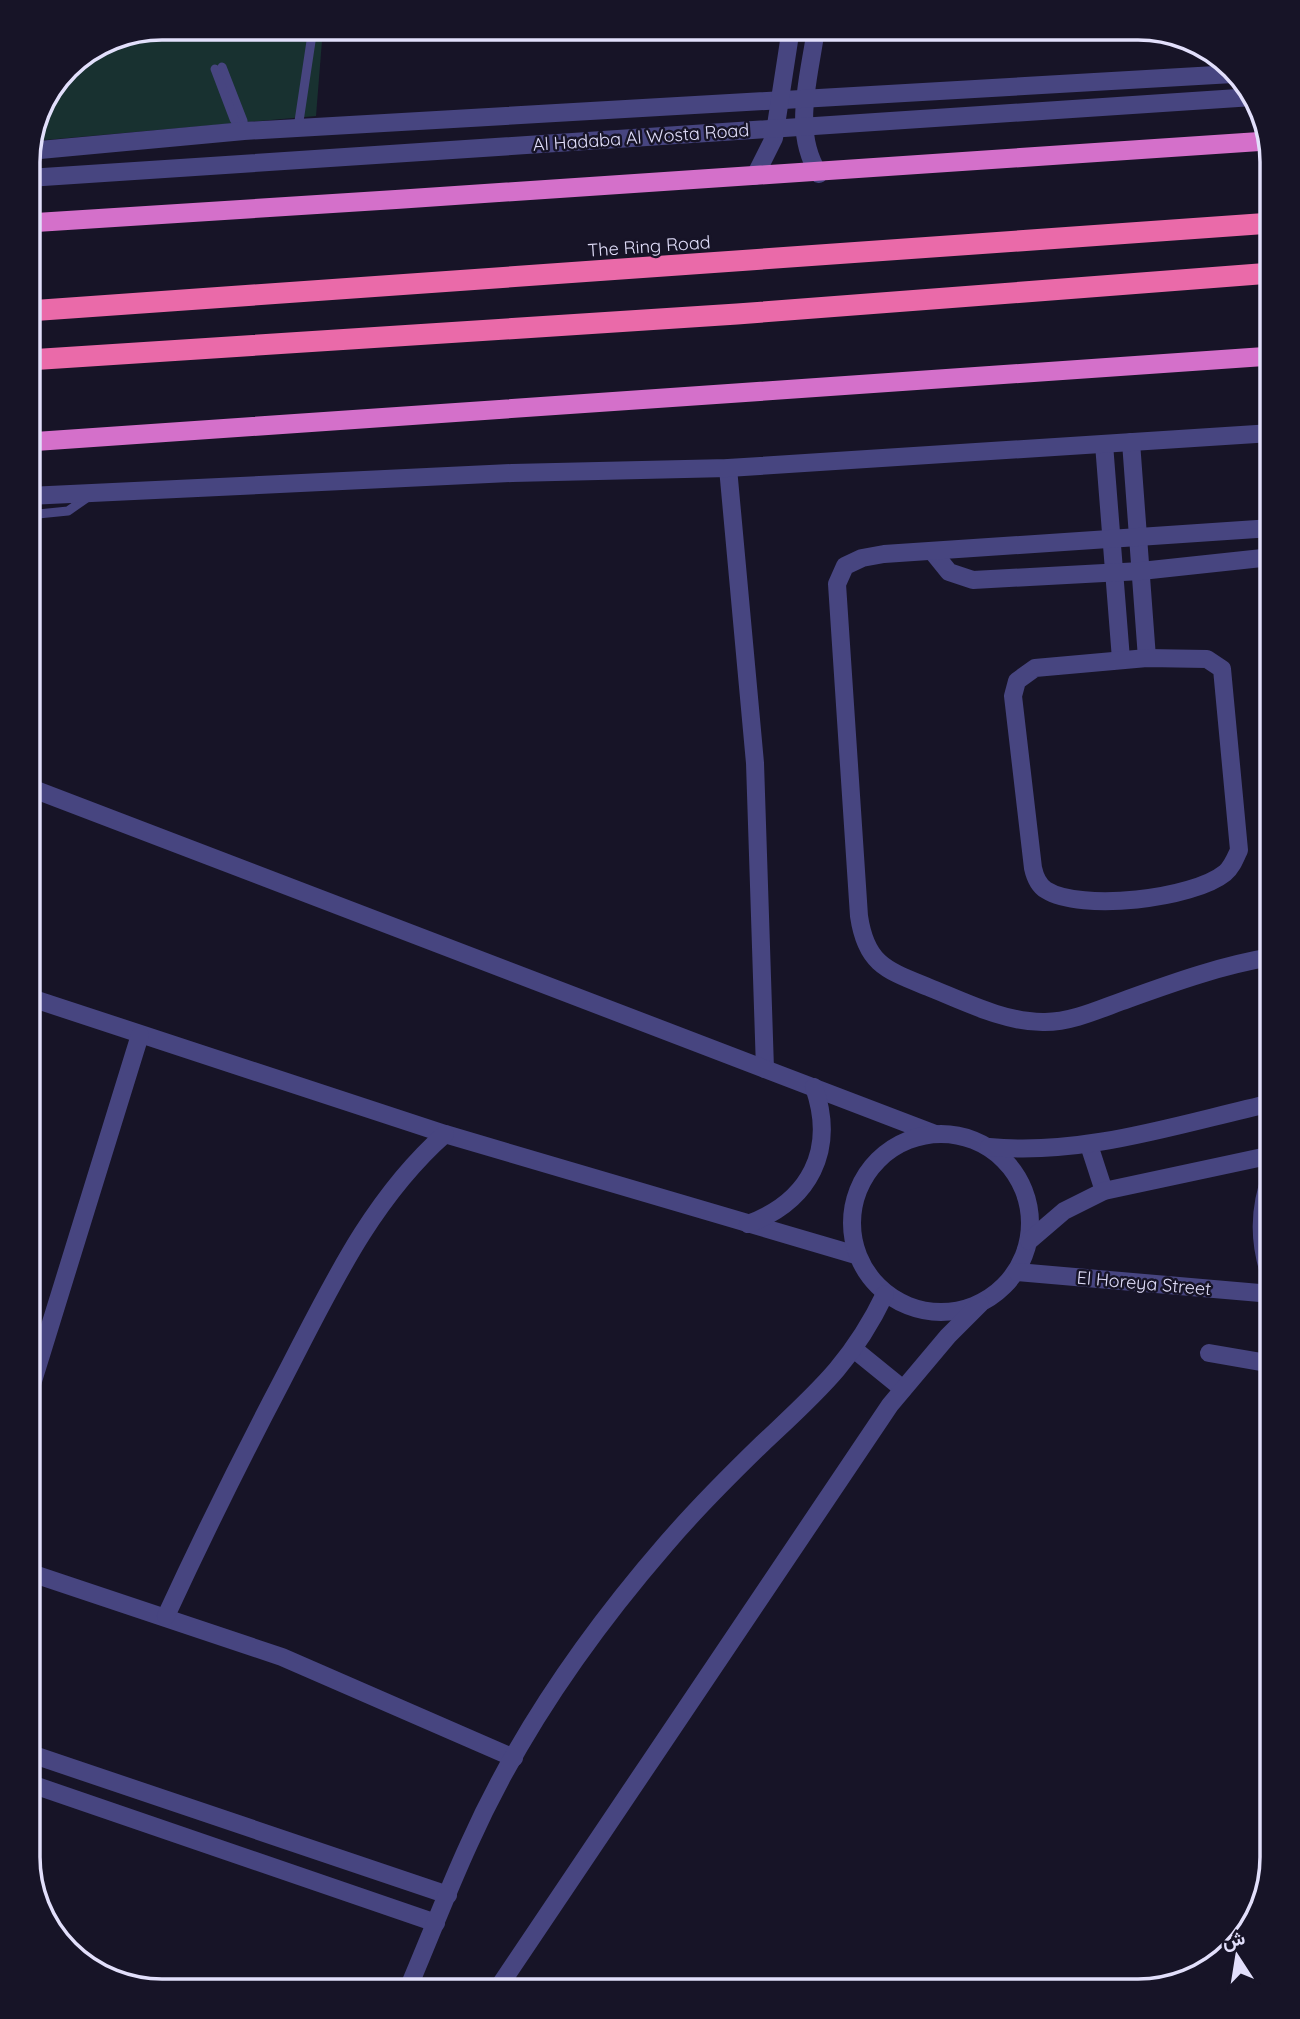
<svg xmlns="http://www.w3.org/2000/svg" width="1300" height="2019" font-family="Quicksand,Vazirmatn,sans-serif">
<style>
.green{fill:#183130}
.lines{fill:none;stroke-linecap:round;stroke-linejoin:round}
.service{stroke:#474580;stroke-width:9}
.minor{stroke:#474580;stroke-width:18}
.trunk{stroke:#d470ca;stroke-width:19}
.motorway{stroke:#ea6aa9;stroke-width:21}
.labels{text-anchor:middle;dominant-baseline:central;stroke-width:5;stroke-linejoin:round;paint-order:stroke}
.street-label{font-size:18px;fill:#e2dffb;stroke:#171427}
.rim{fill:none;stroke:#e2dffb;stroke-width:3.5}
</style>
<rect width="100%" height="100%" fill="#171427"/>
<path class="green" d="M 162,28 L 323,28 L 316,116 L 34,141 L 68,67 L 111,38 Z"/>
<g class="lines">
<g class="service">
<path d="M 222,67 L 243,121 L 244,131"/>
<path d="M 215,69 L 234,119 L 242,130"/>
<path d="M 298,128 L 313,28"/>
<path d="M 28,515 L 68,511 L 91,495"/>
</g>
<g class="minor">
<path d="M 816,28 C 810,76 791,131 819,174"/>
<path d="M 29,151 L 244,131 L 1233,74"/>
<path d="M 755,176 L 774,138 L 791,28"/>
<path d="M 28,178 L 1253,97"/>
<path d="M 1131,442 L 1147,658"/>
<path d="M 1104,444 L 1121,659"/>
<path d="M 728,468 L 755,763 L 765,1069"/>
<path d="M 28,496 L 512,473 L 728,468 L 1272,433"/>
<path d="M 932,551 L 949,572 L 973,580 L 1141,571 L 1272,557"/>
<path d="M 1147,658 L 1207,659 L 1222,669 L 1239,850 C 1235,859 1232,867 1225,873 C 1193,899 1081,912 1046,890 C 1038,885 1035,877 1033,868 L 1013,696 L 1017,681 L 1035,668 Z"/>
<path d="M 28,787 L 935,1134"/>
<path d="M 1272,957 C 1223,965 1175,982 1128,999 C 1102,1008 1073,1022 1045,1022 C 1006,1023 963,1001 928,987 C 886,970 866,964 859,916 L 837,584 L 845,566 L 862,558 L 884,554 L 1272,528"/>
<path d="M 28,997 L 445,1134 L 856,1255"/>
<circle cx="941" cy="1223" r="89"/>
<path d="M 1089,1145 L 1104,1191"/>
<path d="M 989,1147 C 1085,1156 1178,1124 1272,1103"/>
<path d="M 748,1224 C 810,1201 836,1150 814,1087"/>
<path d="M 1029,1241 L 1064,1211 L 1104,1191 L 1272,1155"/>
<path d="M 1017,1272 L 1272,1294"/>
<path d="M 1272,1281 C 1259,1246 1258,1209 1272,1174"/>
<path d="M 855,1350 L 903,1389"/>
<path d="M 1209,1353 L 1272,1364"/>
<path d="M 28,1397 L 140,1035"/>
<path d="M 28,1572 L 282,1657 L 514,1758"/>
<path d="M 166,1616 C 203,1536 241,1459 282,1381 C 328,1293 369,1201 445,1134"/>
<path d="M 28,1753 L 448,1895"/>
<path d="M 28,1783 L 436,1923"/>
<path d="M 407,1991 C 428,1942 447,1892 469,1844 C 518,1734 588,1634 666,1544 C 696,1509 729,1476 762,1444 C 816,1393 852,1363 885,1294"/>
<path d="M 496,1991 L 890,1405 L 948,1336 L 980,1304"/>
</g>
<g class="trunk">
<path d="M 28,223 C 441,196 854,172 1267,141"/>
<path d="M 28,442 L 1272,356"/>
</g>
<g class="motorway">
<path d="M 28,311 L 1272,223"/>
<path d="M 28,360 L 737,314 L 1272,273"/>
</g>
</g>
<g class="labels">
<g class="street-label">
<text transform="translate(641 137) rotate(-4)">Al Hadaba Al Wosta Road</text>
<text transform="translate(649 246) rotate(-4)">The Ring Road</text>
<text transform="translate(1144 1283) rotate(5)">El Horeya Street</text>
</g>
</g>
<path d="M0 0H1300V2019H0ZM162 40H1138A122 122 0 0 1 1260 162V1857A122 122 0 0 1 1138 1979H162A122 122 0 0 1 40 1857V162A122 122 0 0 1 162 40Z" fill="#171427" fill-rule="evenodd"/>
<path class="rim" d="M162 40H1138A122 122 0 0 1 1260 162V1857A122 122 0 0 1 1138 1979H162A122 122 0 0 1 40 1857V162A122 122 0 0 1 162 40Z"/>
<g transform="translate(1237 1956) rotate(348)" stroke="#171427" stroke-width="5" paint-order="stroke">
<path d="M0-5L12 26L0 18L-12 26Z" fill="#e2dffb"/>
<text y="-10" font-size="19" font-weight="bold" text-anchor="middle" fill="#e2dffb">ش</text>
</g>
</svg>
